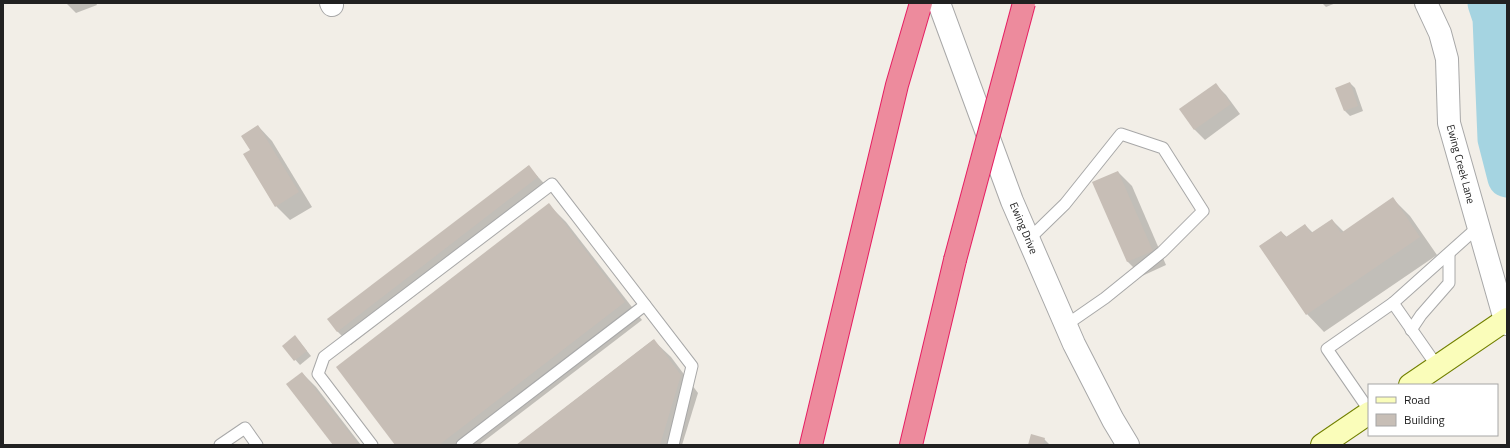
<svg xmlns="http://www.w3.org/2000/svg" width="1510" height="448" font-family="'Titillium Web',sans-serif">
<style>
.shadow{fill:#0003}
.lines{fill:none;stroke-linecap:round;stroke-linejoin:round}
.river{stroke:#a5d4e1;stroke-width:39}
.building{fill:#c7beb6}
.service-casing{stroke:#a8a8a8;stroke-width:13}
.minor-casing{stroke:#a8a8a8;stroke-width:24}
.tertiary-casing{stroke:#a8a8a8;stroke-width:24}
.secondary-casing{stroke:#728000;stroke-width:24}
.motorway-casing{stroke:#e61e62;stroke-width:24}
.service{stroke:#fff;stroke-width:11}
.minor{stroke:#fff;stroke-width:22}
.tertiary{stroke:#fff;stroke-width:22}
.secondary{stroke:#fafdba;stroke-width:22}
.motorway{stroke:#ed8b9d;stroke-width:22}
.motorway-bridge-casing{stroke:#e61e62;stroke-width:24;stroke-linecap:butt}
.motorway-bridge{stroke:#ed8b9d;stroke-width:22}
.labels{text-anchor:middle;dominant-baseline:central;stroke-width:3.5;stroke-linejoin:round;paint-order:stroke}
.street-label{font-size:11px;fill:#212121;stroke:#fff}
</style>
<rect width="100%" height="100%" fill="#f2eee7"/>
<g class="shadow">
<path d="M 66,3 L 96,3 L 97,5 L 76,13 Z"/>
<path d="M 1322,3 L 1336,3 L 1326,7 Z"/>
<path d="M 1350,83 L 1355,88 L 1363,111 L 1350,116 L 1345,111 Z"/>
<path d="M 1216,85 L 1226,95 L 1240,114 L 1205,140 L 1195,130 L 1181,110 Z"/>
<path d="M 258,126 L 272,141 L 312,207 L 290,220 L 276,206 L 251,150 Z"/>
<path d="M 528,166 L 551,191 L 351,345 L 337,331 Z"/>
<path d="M 1118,172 L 1132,186 L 1166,265 L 1142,276 L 1128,262 L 1094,182 Z"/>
<path d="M 1393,199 L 1410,216 L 1437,255 L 1324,332 L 1307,314 L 1260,246 L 1281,232 L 1287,237 L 1305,225 L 1313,233 L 1332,220 L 1344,232 Z"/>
<path d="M 549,205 L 566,222 L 642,320 L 479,445 L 397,445 Z"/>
<path d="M 653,340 L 671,357 L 698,393 L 682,445 L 517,445 Z"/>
<path d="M 299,341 L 311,356 L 300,365 L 283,346 Z"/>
<path d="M 302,373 L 316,387 L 361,445 L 335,445 Z"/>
<path d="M 1044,439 L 1050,445 L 1029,445 Z"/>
</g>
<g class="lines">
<path class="river" d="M 1487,3 L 1492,18 L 1497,139 L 1507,178"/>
</g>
<g class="building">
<path d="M 1350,82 L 1358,106 L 1344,111 L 1335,88 Z"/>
<path d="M 1216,83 L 1231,104 L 1194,130 L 1179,109 Z"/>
<path d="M 258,125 L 299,192 L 275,207 L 243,154 L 250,150 L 241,136 Z"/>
<path d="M 529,165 L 538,177 L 337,332 L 327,319 Z"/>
<path d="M 1118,171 L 1153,251 L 1127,262 L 1092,182 Z"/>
<path d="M 1393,197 L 1420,237 L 1306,315 L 1259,246 L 1281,231 L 1286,237 L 1305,224 L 1311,233 L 1332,219 L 1341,233 Z"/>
<path d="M 549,203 L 625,302 L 439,445 L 395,445 L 336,367 Z"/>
<path d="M 295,335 L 307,351 L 294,361 L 282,346 Z"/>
<path d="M 654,339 L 681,375 L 660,445 L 516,445 Z"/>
<path d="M 302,372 L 359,445 L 333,445 L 286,384 Z"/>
<path d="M 1031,434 L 1045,438 L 1043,445 L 1028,445 Z"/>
</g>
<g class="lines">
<defs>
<g id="service">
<path d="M 1029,239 L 1065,204 L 1121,134 L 1163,148 L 1203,211 L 1162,252 L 1105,298 L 1066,325"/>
<path d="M 1393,303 L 1437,366"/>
<path d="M 1411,330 L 1421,315 L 1449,283 L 1449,254"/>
<path d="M 1369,410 L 1327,349 L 1393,303 L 1478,227"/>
<path d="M 220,445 L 245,428 L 257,445"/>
<path d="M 372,445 L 318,374 L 324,357 L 552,184 L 692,366 L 673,445"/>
<path d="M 462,445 L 645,305"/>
</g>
<g id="minor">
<path d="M 331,3 L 332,5"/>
<path d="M 1426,3 L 1440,33 L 1447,59 L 1449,123 L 1505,320 L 1507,324"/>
</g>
<path id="tertiary" d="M 939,3 L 1012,201 L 1074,344 L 1113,420 L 1128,445"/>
<g id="secondary">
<path d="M 1410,385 L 1507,319"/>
<path d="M 1322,445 L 1369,413"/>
</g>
<g id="motorway">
<path d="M 811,445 L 897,85 L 921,3"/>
<path d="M 911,445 L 955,260"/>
</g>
</defs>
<use href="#service" class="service-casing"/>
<use href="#minor" class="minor-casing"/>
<use href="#tertiary" class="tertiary-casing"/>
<use href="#secondary" class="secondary-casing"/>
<use href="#motorway" class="motorway-casing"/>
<use href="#service" class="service"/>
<use href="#minor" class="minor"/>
<use href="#tertiary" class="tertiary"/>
<use href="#secondary" class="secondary"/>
<use href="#motorway" class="motorway"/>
<defs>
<path id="motorway-bridge" d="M 955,260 L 1024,3"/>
</defs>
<use href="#motorway-bridge" class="motorway-bridge-casing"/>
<use href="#motorway-bridge" class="motorway-bridge"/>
</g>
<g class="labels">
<g class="street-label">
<text transform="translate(1461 164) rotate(75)">Ewing Creek Lane</text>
<text transform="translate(1024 228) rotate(67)">Ewing Drive</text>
</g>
</g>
<rect width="1510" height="448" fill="none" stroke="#212121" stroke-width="8"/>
<rect x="1368" y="384" width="130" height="52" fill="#ffffff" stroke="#a6a6a6"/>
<rect x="1376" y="397" width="20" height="6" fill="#fafdba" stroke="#a6a6a6"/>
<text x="1404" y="404" font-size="12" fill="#212121">Road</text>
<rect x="1376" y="414" width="20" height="12" fill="#c7beb6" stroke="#a6a6a6"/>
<text x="1404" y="424" font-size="12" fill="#212121">Building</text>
</svg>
